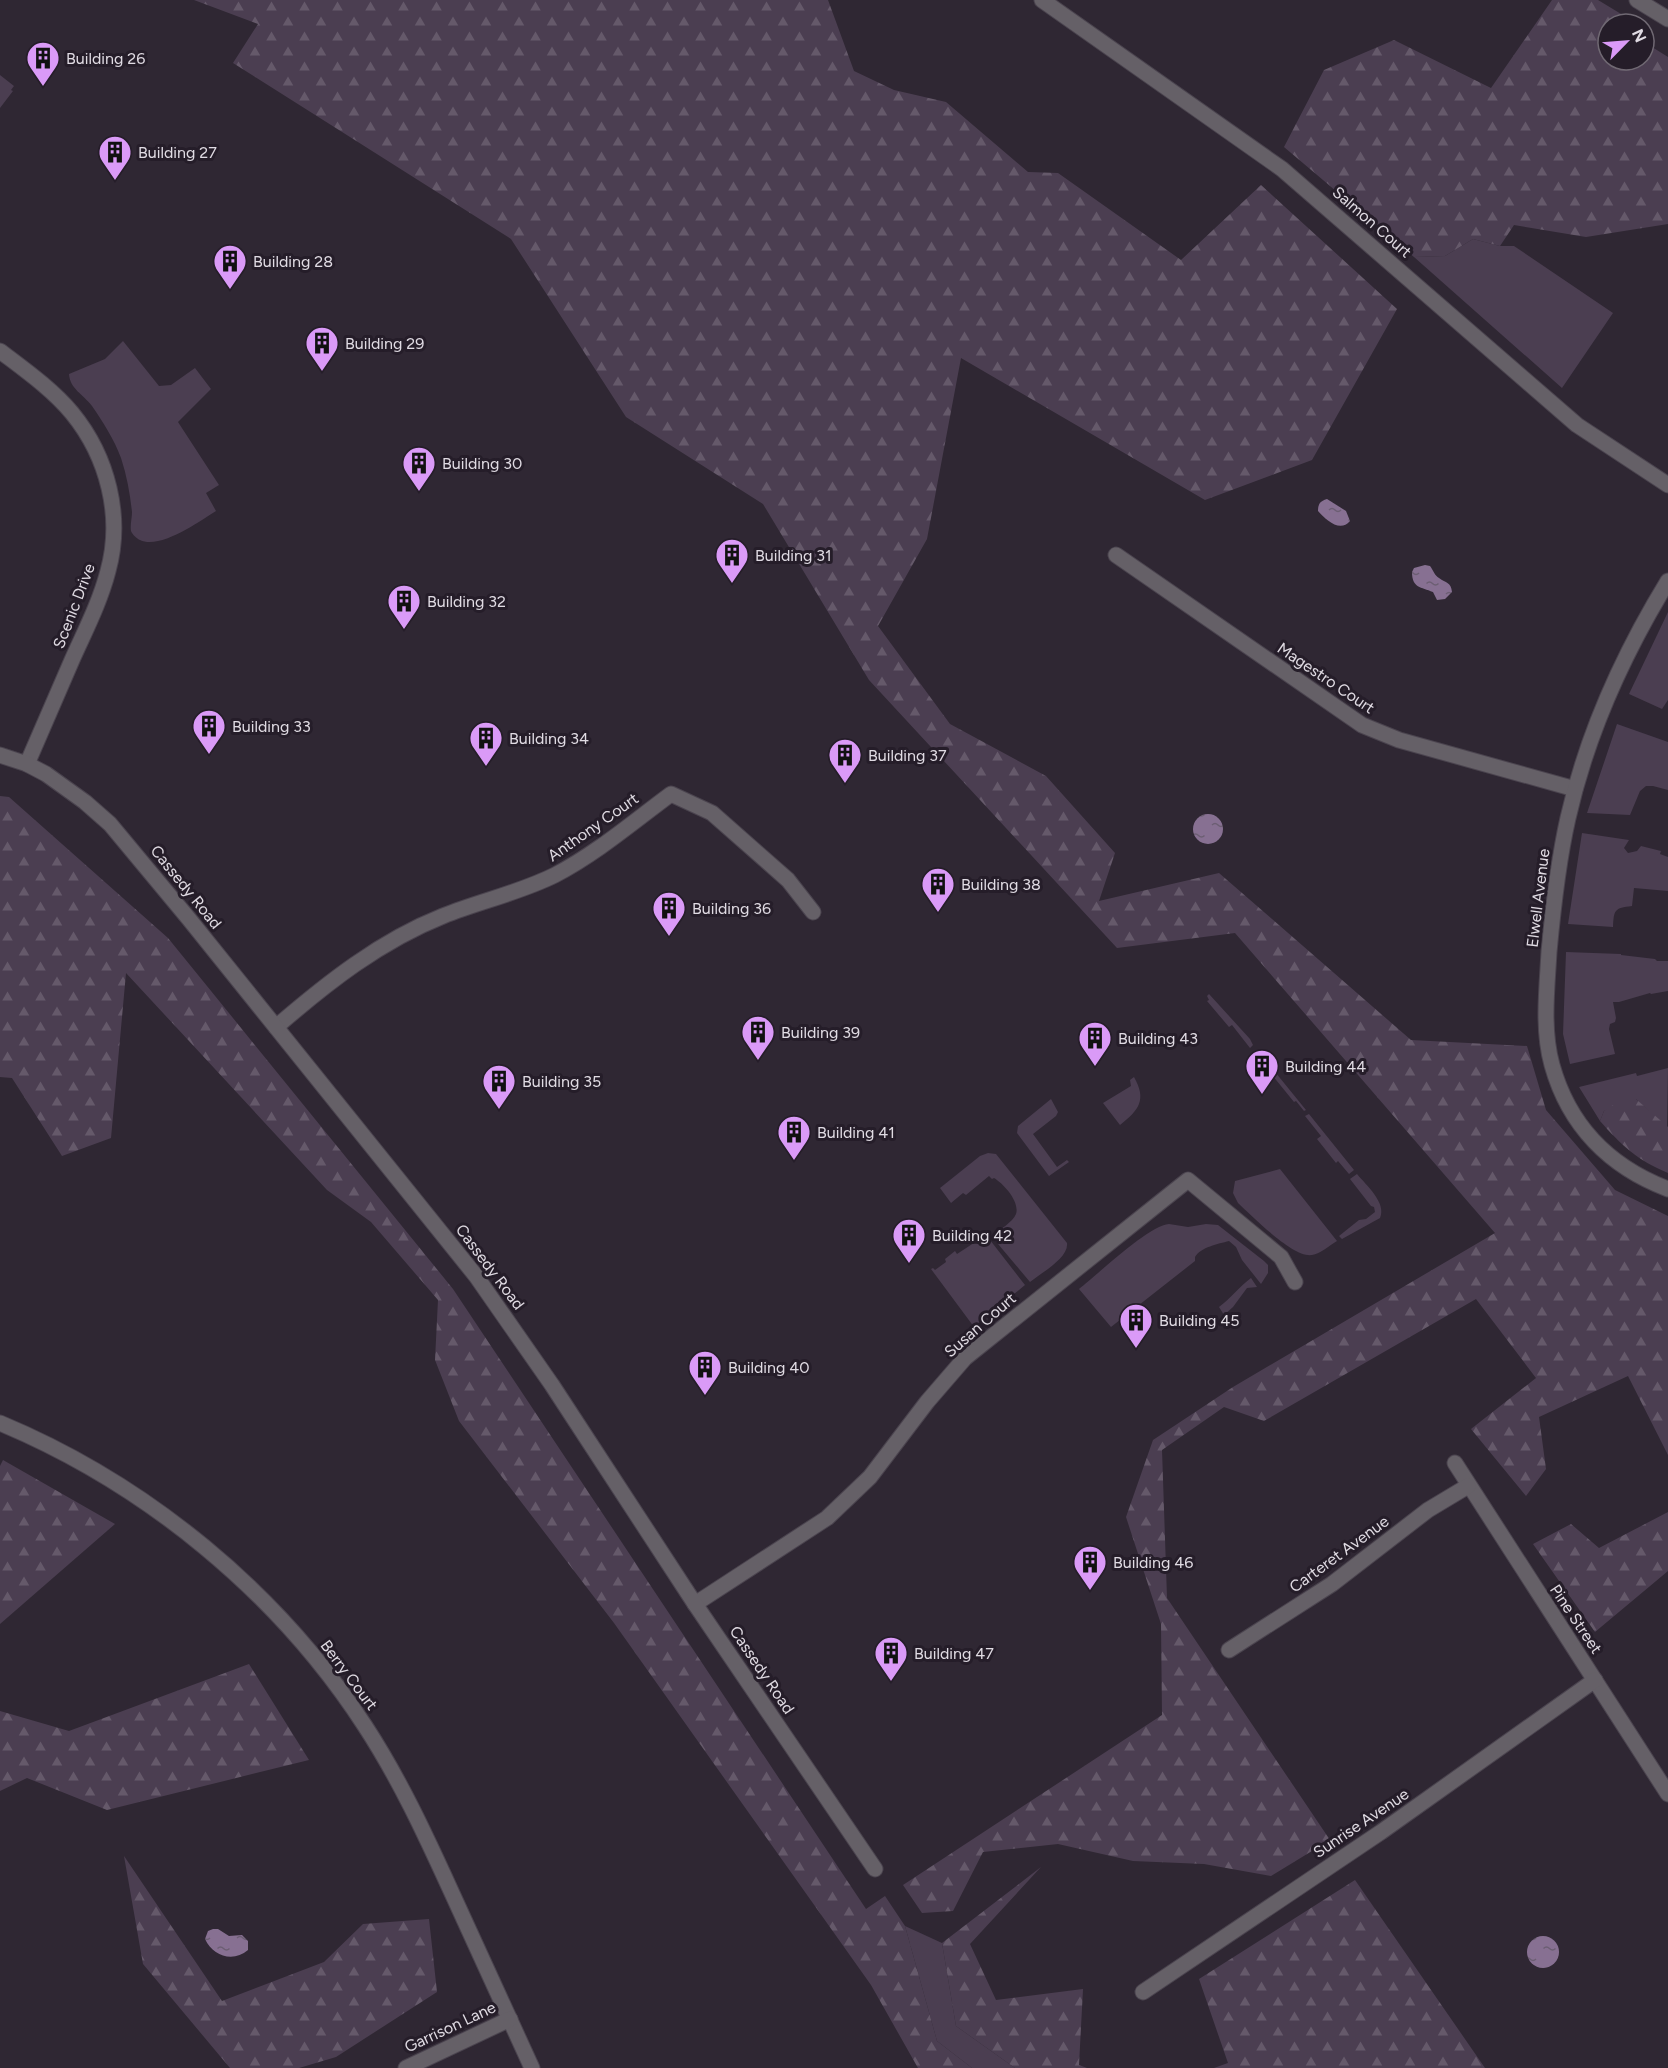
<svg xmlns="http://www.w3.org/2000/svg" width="1668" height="2068" font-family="Figtree,sans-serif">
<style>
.grass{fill:#4b3e51}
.forest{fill:url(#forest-firs)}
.water{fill:url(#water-ripples)}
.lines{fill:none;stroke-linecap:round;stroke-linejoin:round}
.minor-casing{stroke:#4b444f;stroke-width:17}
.tertiary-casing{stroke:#4b444f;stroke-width:17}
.minor{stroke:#656067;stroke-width:15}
.tertiary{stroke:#656067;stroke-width:15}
.labels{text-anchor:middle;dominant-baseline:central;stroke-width:6;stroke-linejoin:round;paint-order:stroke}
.poi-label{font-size:16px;fill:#e0dbe3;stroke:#251d29;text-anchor:start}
.street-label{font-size:16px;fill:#e0dbe3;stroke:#251d29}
</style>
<defs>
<pattern id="forest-firs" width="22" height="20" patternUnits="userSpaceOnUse" patternTransform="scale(1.5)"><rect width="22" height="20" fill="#4b3e51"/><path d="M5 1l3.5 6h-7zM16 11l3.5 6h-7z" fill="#65596a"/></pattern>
<pattern id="water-ripples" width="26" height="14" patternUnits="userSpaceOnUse" patternTransform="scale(1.5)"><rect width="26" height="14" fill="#877092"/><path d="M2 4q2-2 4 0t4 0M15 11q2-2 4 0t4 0" fill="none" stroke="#6c5e73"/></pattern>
</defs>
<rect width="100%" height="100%" fill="#2f2733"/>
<g class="grass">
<path d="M 0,75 L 14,86 L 11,90 L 13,91 L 0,108 Z"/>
<path d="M 1473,239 L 1500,246 L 1514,246 L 1613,313 L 1562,388 L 1414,257 L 1445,256 Z"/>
<path d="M 123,341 L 159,386 L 171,385 L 195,368 L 211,389 L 178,422 L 219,485 L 206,493 L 216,511 C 200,521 160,550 140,540 C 137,539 132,534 131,531 C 130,525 132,518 132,512 C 130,494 127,476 121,458 C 114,439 103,422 92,406 C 83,394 70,389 69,374 L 105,359 Z"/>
<path d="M 1668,612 L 1668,700 L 1662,709 L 1629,694 Z"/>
<path d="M 1617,724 L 1668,742 L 1668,790 L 1653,786 L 1646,786 L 1640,791 L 1630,815 L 1587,813 Z"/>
<path d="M 1582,833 L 1629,840 L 1624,848 L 1628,853 L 1637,851 L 1641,846 L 1661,851 L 1660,854 L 1668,857 L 1668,891 L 1634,888 L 1632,906 C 1614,908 1614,910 1613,927 L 1568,924 Z"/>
<path d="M 1566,952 L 1621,954 L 1621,955 L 1655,959 L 1657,961 L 1668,961 L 1668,991 L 1651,994 L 1650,993 L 1619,1002 L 1613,1002 L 1616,1018 L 1615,1022 L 1610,1024 L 1609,1029 L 1615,1054 L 1570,1064 L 1563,1034 Z"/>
<path d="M 1209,994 L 1250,1039 L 1253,1045 L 1250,1048 L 1232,1025 L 1229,1027 L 1207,1001 L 1209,1000 L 1207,996 Z"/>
<path d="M 1262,1056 L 1306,1110 L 1304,1111 L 1296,1101 L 1294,1102 L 1259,1059 Z"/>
<path d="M 1668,1068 L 1667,1128 L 1636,1099 L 1604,1111 L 1600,1121 L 1579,1087 L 1636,1073 L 1637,1076 Z"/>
<path d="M 1134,1077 C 1147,1100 1139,1110 1120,1125 L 1103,1103 L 1131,1086 L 1130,1080 Z"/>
<path d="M 1051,1099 L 1058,1112 L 1056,1116 L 1033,1134 L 1057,1167 L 1067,1160 L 1069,1162 L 1049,1176 L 1017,1133 L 1018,1126 Z"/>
<path d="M 1309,1114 L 1354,1170 L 1349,1174 L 1338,1161 L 1336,1163 L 1317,1139 L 1321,1136 L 1305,1116 Z"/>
<path d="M 988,1153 L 996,1154 L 1067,1243 C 1069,1258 1041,1273 1030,1282 L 993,1238 L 993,1235 C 999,1230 1013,1222 1016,1214 C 1020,1202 1004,1184 994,1178 L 992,1179 L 989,1176 L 966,1195 L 963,1193 L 951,1203 L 940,1188 L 980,1156 Z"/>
<path d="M 1280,1169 L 1337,1241 C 1330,1245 1320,1254 1312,1255 C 1293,1258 1252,1216 1238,1203 L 1233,1193 L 1235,1181 Z"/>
<path d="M 1357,1174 C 1366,1185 1387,1203 1380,1218 L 1342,1239 L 1339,1236 L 1359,1220 L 1366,1219 L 1375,1212 L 1374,1207 L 1371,1206 L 1350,1179 Z"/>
<path d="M 1169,1224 L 1188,1227 L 1206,1224 L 1218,1225 L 1264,1261 L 1268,1265 L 1268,1273 L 1261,1284 L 1242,1260 L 1236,1247 L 1229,1241 C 1218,1244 1201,1247 1195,1257 L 1195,1261 L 1111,1327 L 1079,1289 C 1097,1275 1149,1225 1169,1224 Z"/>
<path d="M 983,1237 L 990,1240 L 1025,1285 L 974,1327 L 931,1269 L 933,1268 L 935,1270 L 946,1262 L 945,1259 L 955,1251 L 957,1254 Z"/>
<path d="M 1251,1278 L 1257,1287 L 1247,1288 L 1233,1307 L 1224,1315 L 1219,1307 C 1231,1298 1239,1287 1251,1278 Z"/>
<path d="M 905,1926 L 942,1943 L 956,2026 L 1015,2068 L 972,2068 L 937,2041 Z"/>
</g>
<g class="forest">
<path d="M 194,0 L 828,0 L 854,71 L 894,90 L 946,102 L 1028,172 L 1058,173 L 1181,260 L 1261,185 L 1397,309 L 1312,460 L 1205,500 L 961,358 L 927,539 L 878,626 L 950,724 L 1046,776 L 1115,853 L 1099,901 L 1219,873 L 1411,1040 L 1527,1046 L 1546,1110 L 1615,1190 L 1668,1216 L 1668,1455 L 1628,1376 L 1539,1417 L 1546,1469 L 1526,1496 L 1471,1429 L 1536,1378 L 1476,1299 L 1264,1421 L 1224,1407 L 1162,1450 L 1167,1598 L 1330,1840 L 1271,1876 L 1204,1864 L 1133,1861 L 1058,1844 L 983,1852 L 953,1911 L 922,1913 L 903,1885 L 1162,1715 L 1161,1624 L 1126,1517 L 1153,1440 L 1233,1387 L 1495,1233 L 1235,933 L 1117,948 L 869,680 L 763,504 L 626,417 L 511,239 L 233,63 L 258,24 Z"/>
<path d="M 1552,0 L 1598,0 L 1631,20 L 1631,24 L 1608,24 L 1608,60 L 1644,60 L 1644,42 L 1668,57 L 1668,224 L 1586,237 L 1514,225 L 1500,246 L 1473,239 L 1445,256 L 1414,257 L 1284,147 L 1324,70 L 1394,40 L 1491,88 Z"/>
<path d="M 0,796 L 9,797 L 168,938 L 453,1289 L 866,1909 L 885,1896 L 905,1926 L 937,2041 L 972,2068 L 918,2068 L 871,1985 L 614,1623 L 459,1421 L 435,1360 L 438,1300 L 371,1222 L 327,1190 L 126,973 L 111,1138 L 62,1156 L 12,1078 L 0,1077 Z"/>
<path d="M 1625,1097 L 1636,1099 L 1668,1127 L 1668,1173 C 1637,1160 1622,1146 1600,1121 L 1604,1111 Z"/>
<path d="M 3,1460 L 115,1524 L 0,1624 L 0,1466 Z"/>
<path d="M 1668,1512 L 1668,1571 L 1595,1632 L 1533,1544 L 1571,1524 L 1599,1548 Z"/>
<path d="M 249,1664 L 309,1760 L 107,1810 L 27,1778 L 0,1791 L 0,1711 L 69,1731 Z"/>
<path d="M 124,1856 L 222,2001 L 324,1962 L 363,1924 L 429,1919 L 437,1992 L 336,2057 L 299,2068 L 230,2068 L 143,1964 Z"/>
<path d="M 1041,1867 L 970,1944 L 996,2000 L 1083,1989 L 1079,2065 L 1087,2068 L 1015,2068 L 956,2026 L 942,1943 Z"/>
<path d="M 1355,1880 L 1485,2068 L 1214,2068 L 1228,2063 L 1199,1979 Z"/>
</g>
<g class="water">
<path d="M 1327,499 L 1346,511 L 1350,521 C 1340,533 1326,520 1318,511 C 1318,504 1320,501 1327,499 Z"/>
<path d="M 1425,565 L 1430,566 C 1433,570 1435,576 1439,578 C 1446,583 1451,582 1452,592 L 1445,599 L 1437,600 L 1433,592 C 1421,587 1412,588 1412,572 L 1414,568 Z"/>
<circle cx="1208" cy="829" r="15"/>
<path d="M 213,1929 L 218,1929 L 229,1936 L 242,1935 L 248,1941 L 248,1950 C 233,1963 213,1956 205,1939 L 208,1931 Z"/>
<circle cx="1543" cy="1952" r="16"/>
</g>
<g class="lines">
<defs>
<g id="minor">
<path d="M 1042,0 L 1282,169 L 1577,425 L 1668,485"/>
<path d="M 1637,0 L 1668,19"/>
<path d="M 0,351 C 25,370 52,389 72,413 C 108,457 123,517 108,571 C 100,602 85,631 72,660 C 57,694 42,729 27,764"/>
<path d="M 1116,555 L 1362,725 L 1399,740 L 1575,789"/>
<path d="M 1668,581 C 1624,653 1587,734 1568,818 C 1558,862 1553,908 1549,952 C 1547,989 1542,1029 1552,1065 C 1569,1126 1610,1167 1668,1189"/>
<path d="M 276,1027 C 327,983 380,941 443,916 C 480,901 519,893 555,875 C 597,853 633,822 671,794 L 712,813 L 788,880 L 813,912"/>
<path d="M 0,1423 C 146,1484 278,1592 365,1726 C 399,1778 425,1834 451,1891 C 478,1950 505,2009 532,2068"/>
<path d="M 1455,1463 L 1668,1794"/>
<path d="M 695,1604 L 827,1518 L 870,1477 L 927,1402 L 965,1358 L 1188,1180 L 1281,1257 L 1295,1282"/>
<path d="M 1229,1650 L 1332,1584 L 1428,1510 L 1468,1486"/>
<path d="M 1143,1992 L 1381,1832 L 1595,1680"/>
<path d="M 406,2068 L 510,2019"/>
</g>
<path id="tertiary" d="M 0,755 L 27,764 L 46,774 L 85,802 L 110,824 L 189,919 L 476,1276 L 552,1385 L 695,1604 L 875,1869"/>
</defs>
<use href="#minor" class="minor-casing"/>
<use href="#tertiary" class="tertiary-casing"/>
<use href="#minor" class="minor"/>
<use href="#tertiary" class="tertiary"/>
</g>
<defs>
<symbol id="building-pin" viewBox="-11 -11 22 30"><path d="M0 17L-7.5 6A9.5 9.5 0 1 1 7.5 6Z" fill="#da9af7" stroke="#251d29"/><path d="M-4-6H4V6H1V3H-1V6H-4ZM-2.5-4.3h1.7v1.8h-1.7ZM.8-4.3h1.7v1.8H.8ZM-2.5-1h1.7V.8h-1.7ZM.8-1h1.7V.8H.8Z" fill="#111"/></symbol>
</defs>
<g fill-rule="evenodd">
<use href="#building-pin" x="24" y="39" width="38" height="52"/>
<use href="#building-pin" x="96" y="133" width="38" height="52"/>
<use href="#building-pin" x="211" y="242" width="38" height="52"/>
<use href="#building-pin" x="303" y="324" width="38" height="52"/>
<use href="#building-pin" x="400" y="444" width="38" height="52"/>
<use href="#building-pin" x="713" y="536" width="38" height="52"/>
<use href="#building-pin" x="385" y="582" width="38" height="52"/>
<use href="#building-pin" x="190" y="707" width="38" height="52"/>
<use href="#building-pin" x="467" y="719" width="38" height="52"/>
<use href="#building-pin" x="826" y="736" width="38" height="52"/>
<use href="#building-pin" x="919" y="865" width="38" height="52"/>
<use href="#building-pin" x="650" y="889" width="38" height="52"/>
<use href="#building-pin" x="739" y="1013" width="38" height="52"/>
<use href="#building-pin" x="1076" y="1019" width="38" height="52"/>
<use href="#building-pin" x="1243" y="1047" width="38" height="52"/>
<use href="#building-pin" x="480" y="1062" width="38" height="52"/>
<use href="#building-pin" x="775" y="1113" width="38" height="52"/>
<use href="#building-pin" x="890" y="1216" width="38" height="52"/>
<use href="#building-pin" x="1117" y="1301" width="38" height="52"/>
<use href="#building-pin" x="686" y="1348" width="38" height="52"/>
<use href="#building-pin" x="1071" y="1543" width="38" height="52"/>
<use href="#building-pin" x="872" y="1634" width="38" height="52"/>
</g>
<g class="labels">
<g class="poi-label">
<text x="66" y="58">Building 26</text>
<text x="138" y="152">Building 27</text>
<text x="253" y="261">Building 28</text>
<text x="345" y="343">Building 29</text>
<text x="442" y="463">Building 30</text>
<text x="755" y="555">Building 31</text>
<text x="427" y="601">Building 32</text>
<text x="232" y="726">Building 33</text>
<text x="509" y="738">Building 34</text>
<text x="868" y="755">Building 37</text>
<text x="961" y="884">Building 38</text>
<text x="692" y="908">Building 36</text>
<text x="781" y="1032">Building 39</text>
<text x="1118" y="1038">Building 43</text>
<text x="1285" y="1066">Building 44</text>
<text x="522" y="1081">Building 35</text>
<text x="817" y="1132">Building 41</text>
<text x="932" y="1235">Building 42</text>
<text x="1159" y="1320">Building 45</text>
<text x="728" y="1367">Building 40</text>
<text x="1113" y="1562">Building 46</text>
<text x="914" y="1653">Building 47</text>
</g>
<g class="street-label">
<text transform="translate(1372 222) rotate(41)">Salmon Court</text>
<text transform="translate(74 606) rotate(-69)">Scenic Drive</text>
<text transform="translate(1326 678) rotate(34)">Magestro Court</text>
<text transform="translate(593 827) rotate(-35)">Anthony Court</text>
<text transform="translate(186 887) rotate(51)">Cassedy Road</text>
<text transform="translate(1538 898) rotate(-83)">Elwell Avenue</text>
<text transform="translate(490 1267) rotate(53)">Cassedy Road</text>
<text transform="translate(980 1325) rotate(-41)">Susan Court</text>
<text transform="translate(1339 1554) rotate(-36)">Carteret Avenue</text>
<text transform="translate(1576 1619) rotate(56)">Pine Street</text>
<text transform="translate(762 1670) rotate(56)">Cassedy Road</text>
<text transform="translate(349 1675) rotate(53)">Berry Court</text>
<text transform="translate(1361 1823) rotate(-34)">Sunrise Avenue</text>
<text transform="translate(450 2027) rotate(-25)">Garrison Lane</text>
</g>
</g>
<g transform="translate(1626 42) rotate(65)"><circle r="28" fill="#251d29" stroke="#706973" stroke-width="1.5"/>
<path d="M0-4.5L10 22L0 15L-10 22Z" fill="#da9af7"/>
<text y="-9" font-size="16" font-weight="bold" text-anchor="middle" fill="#e0dbe3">N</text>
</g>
</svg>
